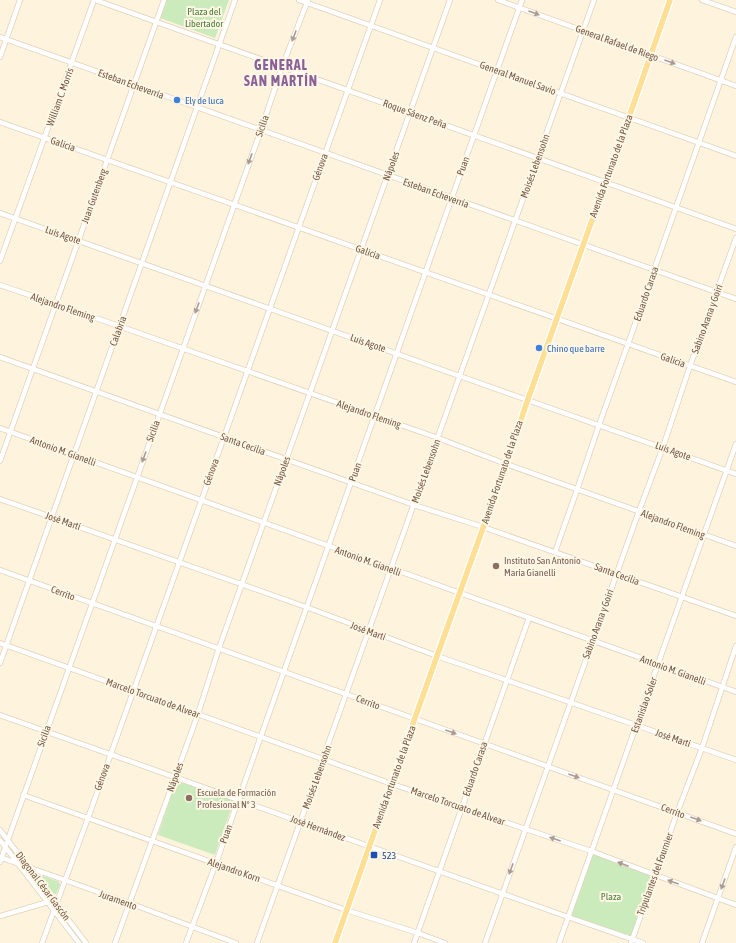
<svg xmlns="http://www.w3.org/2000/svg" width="736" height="943" font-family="'Asap Condensed',sans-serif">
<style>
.green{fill:#cbebbc}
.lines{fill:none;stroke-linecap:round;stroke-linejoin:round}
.minor-casing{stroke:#e2d0ba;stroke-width:6}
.major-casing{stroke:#fff;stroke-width:8}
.minor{stroke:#fff;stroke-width:4.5}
.major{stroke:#ffdf93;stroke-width:5.5}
.oneway{fill:#ac9b8f}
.shop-dot{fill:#3f7fe0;stroke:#fff7e5;stroke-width:1.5}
.education-dot{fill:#8d6e63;stroke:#fff7e5;stroke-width:1.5}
.transit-dot{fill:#1a4fb4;stroke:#fff7e5;stroke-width:1.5}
.labels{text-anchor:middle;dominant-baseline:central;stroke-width:4;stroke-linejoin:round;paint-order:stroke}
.park-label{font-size:10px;fill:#4a7b3c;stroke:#fff7e5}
.street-label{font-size:10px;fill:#745945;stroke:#fff7e5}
.shop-label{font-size:10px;fill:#366cbe;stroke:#fff7e5;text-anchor:start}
.education-label{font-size:10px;fill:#785e54;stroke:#fff7e5;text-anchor:start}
.transit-label{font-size:10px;fill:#164399;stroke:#fff7e5;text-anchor:start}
.district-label{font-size:14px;font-weight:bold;letter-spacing:1px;fill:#8a6099;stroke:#fff7e5}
</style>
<rect width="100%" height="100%" fill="#fef4de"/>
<g class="green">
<path d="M 167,0 L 229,0 L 215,38 L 160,18 Z"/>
<path d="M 177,778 L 235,798 L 215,855 L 158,835 Z"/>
<path d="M 591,851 L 655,876 L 632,939 L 568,917 Z"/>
<path d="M 41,875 L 59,882 L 60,885 L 56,894 L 54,894 L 40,877 Z"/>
</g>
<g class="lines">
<defs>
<g id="minor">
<path d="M 95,0 L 736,229"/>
<path d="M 299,0 L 736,156"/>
<path d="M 498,0 L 736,86"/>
<path d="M 702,0 L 736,12"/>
<path d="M 0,37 L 736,299"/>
<path d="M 0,57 L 20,0"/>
<path d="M 0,122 L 736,382"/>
<path d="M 0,213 L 736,474"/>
<path d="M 0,261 L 94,0"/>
<path d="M 0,285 L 56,304 L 438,438 L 506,464 L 736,546"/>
<path d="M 0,357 L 414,505 L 483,527 L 736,616"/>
<path d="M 0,428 L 736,692"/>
<path d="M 0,461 L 164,0"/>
<path d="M 0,499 L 306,607 L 437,656 L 736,760"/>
<path d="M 555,552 L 577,490 L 599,425 L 628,344 L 736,37"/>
<path d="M 0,570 L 736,834"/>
<path d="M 0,643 L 392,784 L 591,851 L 736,905"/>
<path d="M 0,663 L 235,0"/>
<path d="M 0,715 L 568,917 L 643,943"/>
<path d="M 23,795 L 346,910 L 418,933 L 445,943"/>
<path d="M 0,830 L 86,943"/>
<path d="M 0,840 L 79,943"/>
<path d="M 0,857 L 129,903 L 236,943"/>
<path d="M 0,862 L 261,130 L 282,67 L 308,0"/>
<path d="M 0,916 L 48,902"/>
<path d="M 42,943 L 88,818 L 380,0"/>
<path d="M 115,943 L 198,714 L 219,648 L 450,0"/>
<path d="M 186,943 L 216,863 L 522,0"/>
<path d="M 257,943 L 594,0"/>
<path d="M 414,943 L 529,618"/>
<path d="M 485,943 L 639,511 L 663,447 L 690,366 L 736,238"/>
<path d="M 559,943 L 736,444"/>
<path d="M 631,943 L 677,813 L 702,748 L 736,646"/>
<path d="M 702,943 L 736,847"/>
</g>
<path id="major" d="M 335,943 L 437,656 L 506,464 L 528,399 L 629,117 L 670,0"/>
</defs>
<use href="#minor" class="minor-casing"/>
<use href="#major" class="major-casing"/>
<use href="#minor" class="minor"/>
<use href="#major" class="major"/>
</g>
<defs><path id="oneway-solid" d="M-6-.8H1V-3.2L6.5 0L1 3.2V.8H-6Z"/></defs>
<g class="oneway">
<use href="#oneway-solid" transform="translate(534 13) rotate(20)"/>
<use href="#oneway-solid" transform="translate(294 36) rotate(111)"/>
<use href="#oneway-solid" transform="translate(670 62) rotate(20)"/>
<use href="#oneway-solid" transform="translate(250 159) rotate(110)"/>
<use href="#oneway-solid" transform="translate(197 308) rotate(110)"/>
<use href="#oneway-solid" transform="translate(144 457) rotate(110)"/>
<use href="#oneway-solid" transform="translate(451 732) rotate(20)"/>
<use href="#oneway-solid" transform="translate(574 776) rotate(20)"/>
<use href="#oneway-solid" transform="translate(696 819) rotate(20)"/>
<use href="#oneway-solid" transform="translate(555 839) rotate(-161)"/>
<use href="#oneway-solid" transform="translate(623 864) rotate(-159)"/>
<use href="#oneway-solid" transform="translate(511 869) rotate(110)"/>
<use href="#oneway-solid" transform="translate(673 882) rotate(-160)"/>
<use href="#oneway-solid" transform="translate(723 884) rotate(110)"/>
</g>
<g class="shop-dot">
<circle cx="177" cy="100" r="4"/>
<circle cx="539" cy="348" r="4"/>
</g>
<g class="education-dot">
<circle cx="496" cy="566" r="4"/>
<circle cx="189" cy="798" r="4"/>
</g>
<rect class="transit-dot" x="370" y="851" width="8" height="8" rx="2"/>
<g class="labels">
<g class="park-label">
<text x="204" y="11">Plaza del<tspan x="204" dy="12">Libertador</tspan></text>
<text x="611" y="896">Plaza</text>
</g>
<g class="street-label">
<text transform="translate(617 43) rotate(20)">General Rafael de Riego</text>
<text transform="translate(518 78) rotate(20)">General Manuel Savio</text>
<text transform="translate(131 84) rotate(20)">Esteban Echeverría</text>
<text transform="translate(60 97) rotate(-70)">William C. Morris</text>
<text transform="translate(415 114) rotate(20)">Roque Sáenz Peña</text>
<text transform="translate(262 126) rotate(-71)">Sicilia</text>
<text transform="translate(63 144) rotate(19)">Galicia</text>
<text transform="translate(391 166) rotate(-70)">Nápoles</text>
<text transform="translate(463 166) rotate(-70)">Puan</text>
<text transform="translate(535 166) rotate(-70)">Moisés Lebensohn</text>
<text transform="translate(611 166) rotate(-70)">Avenida Fortunato de la Plaza</text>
<text transform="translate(320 167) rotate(-70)">Génova</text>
<text transform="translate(436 193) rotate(20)">Esteban Echeverría</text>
<text transform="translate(94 196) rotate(-70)">Juan Gutenberg</text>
<text transform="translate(63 235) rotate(19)">Luis Agote</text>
<text transform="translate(368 252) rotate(19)">Galicia</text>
<text transform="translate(646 294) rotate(-71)">Eduardo Carasa</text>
<text transform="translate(63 307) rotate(19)">Alejandro Fleming</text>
<text transform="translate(707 319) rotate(-70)">Sabino Arana y Goiri</text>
<text transform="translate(118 331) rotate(-70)">Calabria</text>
<text transform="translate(368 343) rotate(19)">Luis Agote</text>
<text transform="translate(673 360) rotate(19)">Galicia</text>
<text transform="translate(369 414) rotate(19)">Alejandro Fleming</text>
<text transform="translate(153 431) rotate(-70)">Sicilia</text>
<text transform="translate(243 444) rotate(20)">Santa Cecilia</text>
<text transform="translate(63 451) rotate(20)">Antonio M. Gianelli</text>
<text transform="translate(673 451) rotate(20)">Luis Agote</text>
<text transform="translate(282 471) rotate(-70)">Nápoles</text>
<text transform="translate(426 471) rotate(-70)">Moisés Lebensohn</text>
<text transform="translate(211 472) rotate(-70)">Génova</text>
<text transform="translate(355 472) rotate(-70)">Puan</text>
<text transform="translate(502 472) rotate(-71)">Avenida Fortunato de la Plaza</text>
<text transform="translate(63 521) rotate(19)">José Martí</text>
<text transform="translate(673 524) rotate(20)">Alejandro Fleming</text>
<text transform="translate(368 561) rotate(20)">Antonio M. Gianelli</text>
<text transform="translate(617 574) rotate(20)">Santa Cecilia</text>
<text transform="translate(63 593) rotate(20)">Cerrito</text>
<text transform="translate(598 624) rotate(-70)">Sabino Arana y Goiri</text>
<text transform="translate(368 631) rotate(20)">José Martí</text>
<text transform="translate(673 670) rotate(20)">Antonio M. Gianelli</text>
<text transform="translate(153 698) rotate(20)">Marcelo Torcuato de Alvear</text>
<text transform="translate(368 702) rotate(20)">Cerrito</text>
<text transform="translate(644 705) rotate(-70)">Estanislao Soler</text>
<text transform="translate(44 736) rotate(-70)">Sicilia</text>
<text transform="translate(673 738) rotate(19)">José Martí</text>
<text transform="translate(475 769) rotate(-71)">Eduardo Carasa</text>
<text transform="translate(102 777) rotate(-70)">Génova</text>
<text transform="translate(175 777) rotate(-70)">Nápoles</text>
<text transform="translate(317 777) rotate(-70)">Moisés Lebensohn</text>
<text transform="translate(394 777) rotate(-70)">Avenida Fortunato de la Plaza</text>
<text transform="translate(458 806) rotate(19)">Marcelo Torcuato de Alvear</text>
<text transform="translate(673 811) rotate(20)">Cerrito</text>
<text transform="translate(318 828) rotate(20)">José Hernández</text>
<text transform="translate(226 834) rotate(-70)">Puan</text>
<text transform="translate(234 870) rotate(19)">Alejandro Korn</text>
<text transform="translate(655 874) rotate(-70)">Tripulantes del Fournier</text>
<text transform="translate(43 886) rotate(53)">Diagonal César Gascón</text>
<text transform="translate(118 900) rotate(20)">Juramento</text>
</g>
<g class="shop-label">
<text x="185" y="100">Ely de luca</text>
<text x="547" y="348">Chino que barre</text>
</g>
<g class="education-label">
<text x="504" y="560">Instituto San Antonio<tspan x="504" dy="12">María Gianelli</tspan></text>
<text x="197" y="792">Escuela de Formación<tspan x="197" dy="12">Profesional N° 3</tspan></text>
</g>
<g class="transit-label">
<text x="382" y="855">523</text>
</g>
<g class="district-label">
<text x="281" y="65">GENERAL<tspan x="281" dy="16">SAN MARTÍN</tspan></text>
</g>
</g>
</svg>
